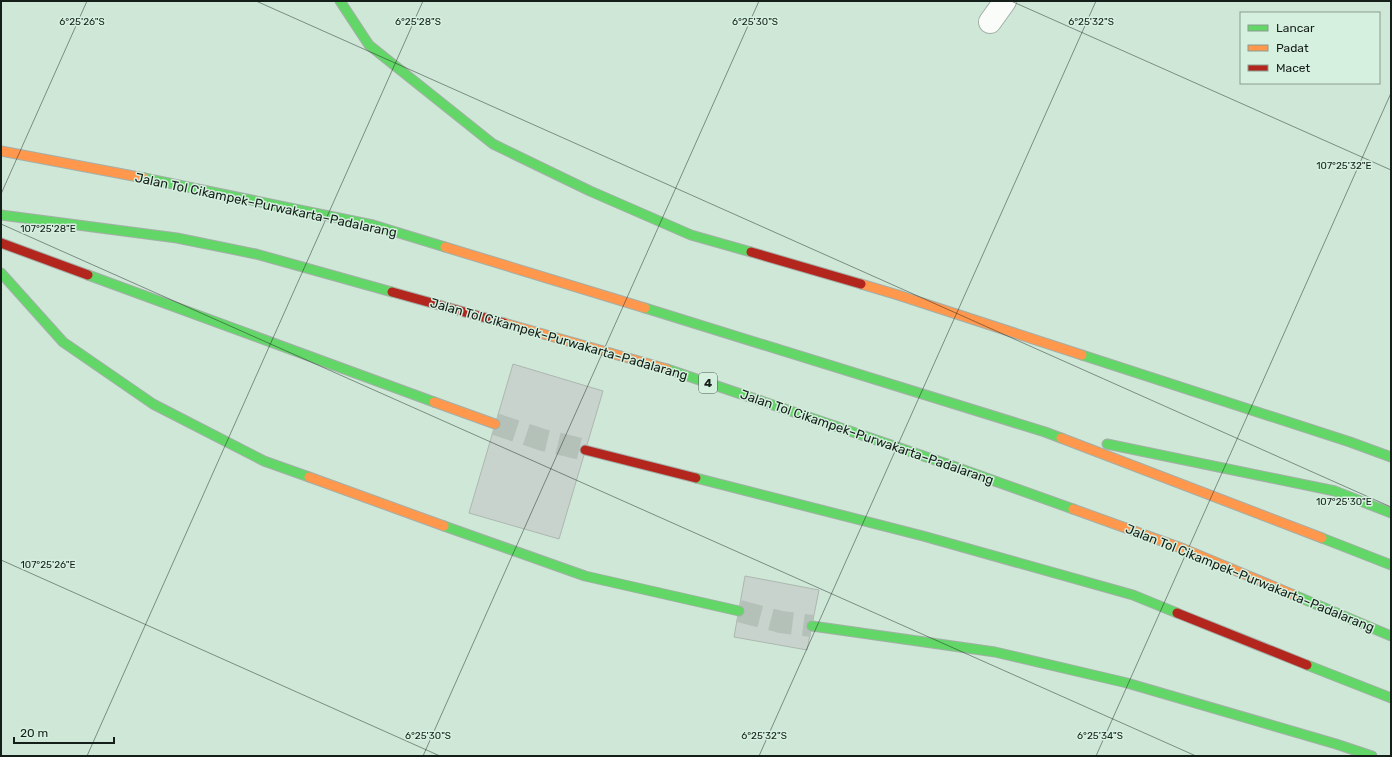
<svg xmlns="http://www.w3.org/2000/svg" width="1392" height="757" font-family="Rubik,sans-serif">
<style>
.built{fill:#cee7d7;fill-rule:evenodd}
.building{fill:#c7d3cc;stroke:#acb7b0}
.lines{fill:none;stroke-linecap:round;stroke-linejoin:round}
.highway-tunnel{stroke:#b4c1b9;stroke-width:22;stroke-dasharray:22 11;stroke-linecap:butt}
.street-casing{stroke:#a4afa8;stroke-width:24}
.fast-casing{stroke:#a4afa8;stroke-width:11}
.slow-casing{stroke:#a4afa8;stroke-width:11}
.jam-casing{stroke:#a4afa8;stroke-width:11}
.street{stroke:#fafcfa;stroke-width:22}
.fast{stroke:#63d668;stroke-width:9}
.slow{stroke:#ff974d;stroke-width:9}
.jam{stroke:#b3261e;stroke-width:9}
.ticks{fill:none;stroke:#151f19;stroke-width:1;stroke-opacity:0.45}
.labels{text-anchor:middle;dominant-baseline:central;stroke-width:3;stroke-linejoin:round;paint-order:stroke}
.shield{fill:#d6f0df;stroke:#4f5e54;stroke-width:1}
.shield-label{font-size:12px;font-weight:bold;fill:#151f19}
.street-label{font-size:13px;fill:#151f19;stroke:#d6f0df}
.ticks-label{font-size:10px;text-anchor:middle;fill:#151f19;stroke:#d6f0df;stroke-width:3;stroke-linejoin:round;paint-order:stroke}
</style>
<rect width="100%" height="100%" fill="#dceae1"/>
<path class="built" d="M 1,1 L 1391,1 L 1391,756 L 1,756 ZM 1241,13 L 1379,13 L 1379,83 L 1241,83 Z"/>
<g class="building">
<path d="M 513,364 L 603,391 L 559,539 L 469,513 Z"/>
<path d="M 745,576 L 819,590 L 807,650 L 734,637 Z"/>
</g>
<g class="lines">
<g class="highway-tunnel">
<path d="M 495,424 L 543,440 L 585,450"/>
<path d="M 739,611 L 781,622 L 812,626"/>
</g>
<defs>
<path id="street" d="M 990,22 L 1005,1"/>
<g id="fast">
<path d="M 340,1 L 369,45 L 493,144 L 590,191 L 691,235 L 751,252"/>
<path d="M 144,178 L 373,225 L 445,247"/>
<path d="M 1,215 L 177,238 L 256,254 L 392,292"/>
<path d="M 1,273 L 63,342 L 153,404 L 264,461 L 309,477"/>
<path d="M 88,275 L 434,402"/>
<path d="M 645,308 L 1045,432 L 1061,438"/>
<path d="M 1082,355 L 1350,442 L 1391,457"/>
<path d="M 667,369 L 950,465 L 1073,509"/>
<path d="M 1107,444 L 1335,491 L 1391,513"/>
<path d="M 696,478 L 923,536 L 1133,595 L 1177,613"/>
<path d="M 444,526 L 585,576 L 739,611"/>
<path d="M 1322,538 L 1391,565"/>
<path d="M 1294,595 L 1391,636"/>
<path d="M 812,626 L 995,652 L 1127,683 L 1336,744 L 1372,756"/>
<path d="M 1307,665 L 1391,698"/>
</g>
<g id="slow">
<path d="M 1,151 L 144,178"/>
<path d="M 445,247 L 645,308"/>
<path d="M 861,284 L 898,295 L 1082,355"/>
<path d="M 504,323 L 667,369"/>
<path d="M 434,402 L 495,424"/>
<path d="M 1061,438 L 1322,538"/>
<path d="M 309,477 L 444,526"/>
<path d="M 1073,509 L 1184,549 L 1294,595"/>
</g>
<g id="jam">
<path d="M 1,243 L 88,275"/>
<path d="M 751,252 L 861,284"/>
<path d="M 392,292 L 504,323"/>
<path d="M 585,450 L 696,478"/>
<path d="M 1177,613 L 1307,665"/>
</g>
</defs>
<use href="#street" class="street-casing"/>
<use href="#fast" class="fast-casing"/>
<use href="#slow" class="slow-casing"/>
<use href="#jam" class="jam-casing"/>
<use href="#street" class="street"/>
<use href="#fast" class="fast"/>
<use href="#slow" class="slow"/>
<use href="#jam" class="jam"/>
</g>
<path class="ticks" d="M 256,1 L 1391,507M 1011,1 L 1391,170M 1,194 L 87,1M 1,224 L 1196,756M 1,560 L 440,756M 87,756 L 423,1M 423,756 L 759,1M 759,756 L 1096,1M 1096,756 L 1391,93"/>
<g class="labels">
<rect class="shield" x="699" y="373" width="18" height="20" rx="3"/>
<g class="shield-label">
<text x="708" y="383">4</text>
</g>
<g class="street-label">
<text transform="translate(266 205) rotate(12)">Jalan Tol Cikampek–Purwakarta–Padalarang</text>
<text transform="translate(559 339) rotate(16)">Jalan Tol Cikampek–Purwakarta–Padalarang</text>
<text transform="translate(867 437) rotate(19)">Jalan Tol Cikampek–Purwakarta–Padalarang</text>
<text transform="translate(1250 578) rotate(22)">Jalan Tol Cikampek–Purwakarta–Padalarang</text>
</g>
</g>
<g class="ticks-label">
<text x="82" y="25">6°25'26"S</text>
<text x="418" y="25">6°25'28"S</text>
<text x="755" y="25">6°25'30"S</text>
<text x="1091" y="25">6°25'32"S</text>
<text x="1344" y="169">107°25'32"E</text>
<text x="48" y="232">107°25'28"E</text>
<text x="1344" y="505">107°25'30"E</text>
<text x="48" y="568">107°25'26"E</text>
<text x="428" y="739">6°25'30"S</text>
<text x="764" y="739">6°25'32"S</text>
<text x="1100" y="739">6°25'34"S</text>
</g>
<rect width="1392" height="757" fill="none" stroke="#151f19" stroke-width="4"/>
<rect x="1240" y="12" width="140" height="72" fill="#d6f0df" stroke="#899c90"/>
<rect x="1248" y="25" width="20" height="6" fill="#63d668" stroke="#899c90"/>
<text x="1276" y="32" font-size="12" fill="#151f19">Lancar</text>
<rect x="1248" y="45" width="20" height="6" fill="#ff974d" stroke="#899c90"/>
<text x="1276" y="52" font-size="12" fill="#151f19">Padat</text>
<rect x="1248" y="65" width="20" height="6" fill="#b3261e" stroke="#899c90"/>
<text x="1276" y="72" font-size="12" fill="#151f19">Macet</text>
<path d="M14 737v6h100v-6" fill="none" stroke="#151f19" stroke-width="2"/>
<text x="20" y="737" font-size="12" fill="#151f19" stroke="#d6f0df" stroke-width="3" paint-order="stroke">20 m</text>
</svg>
